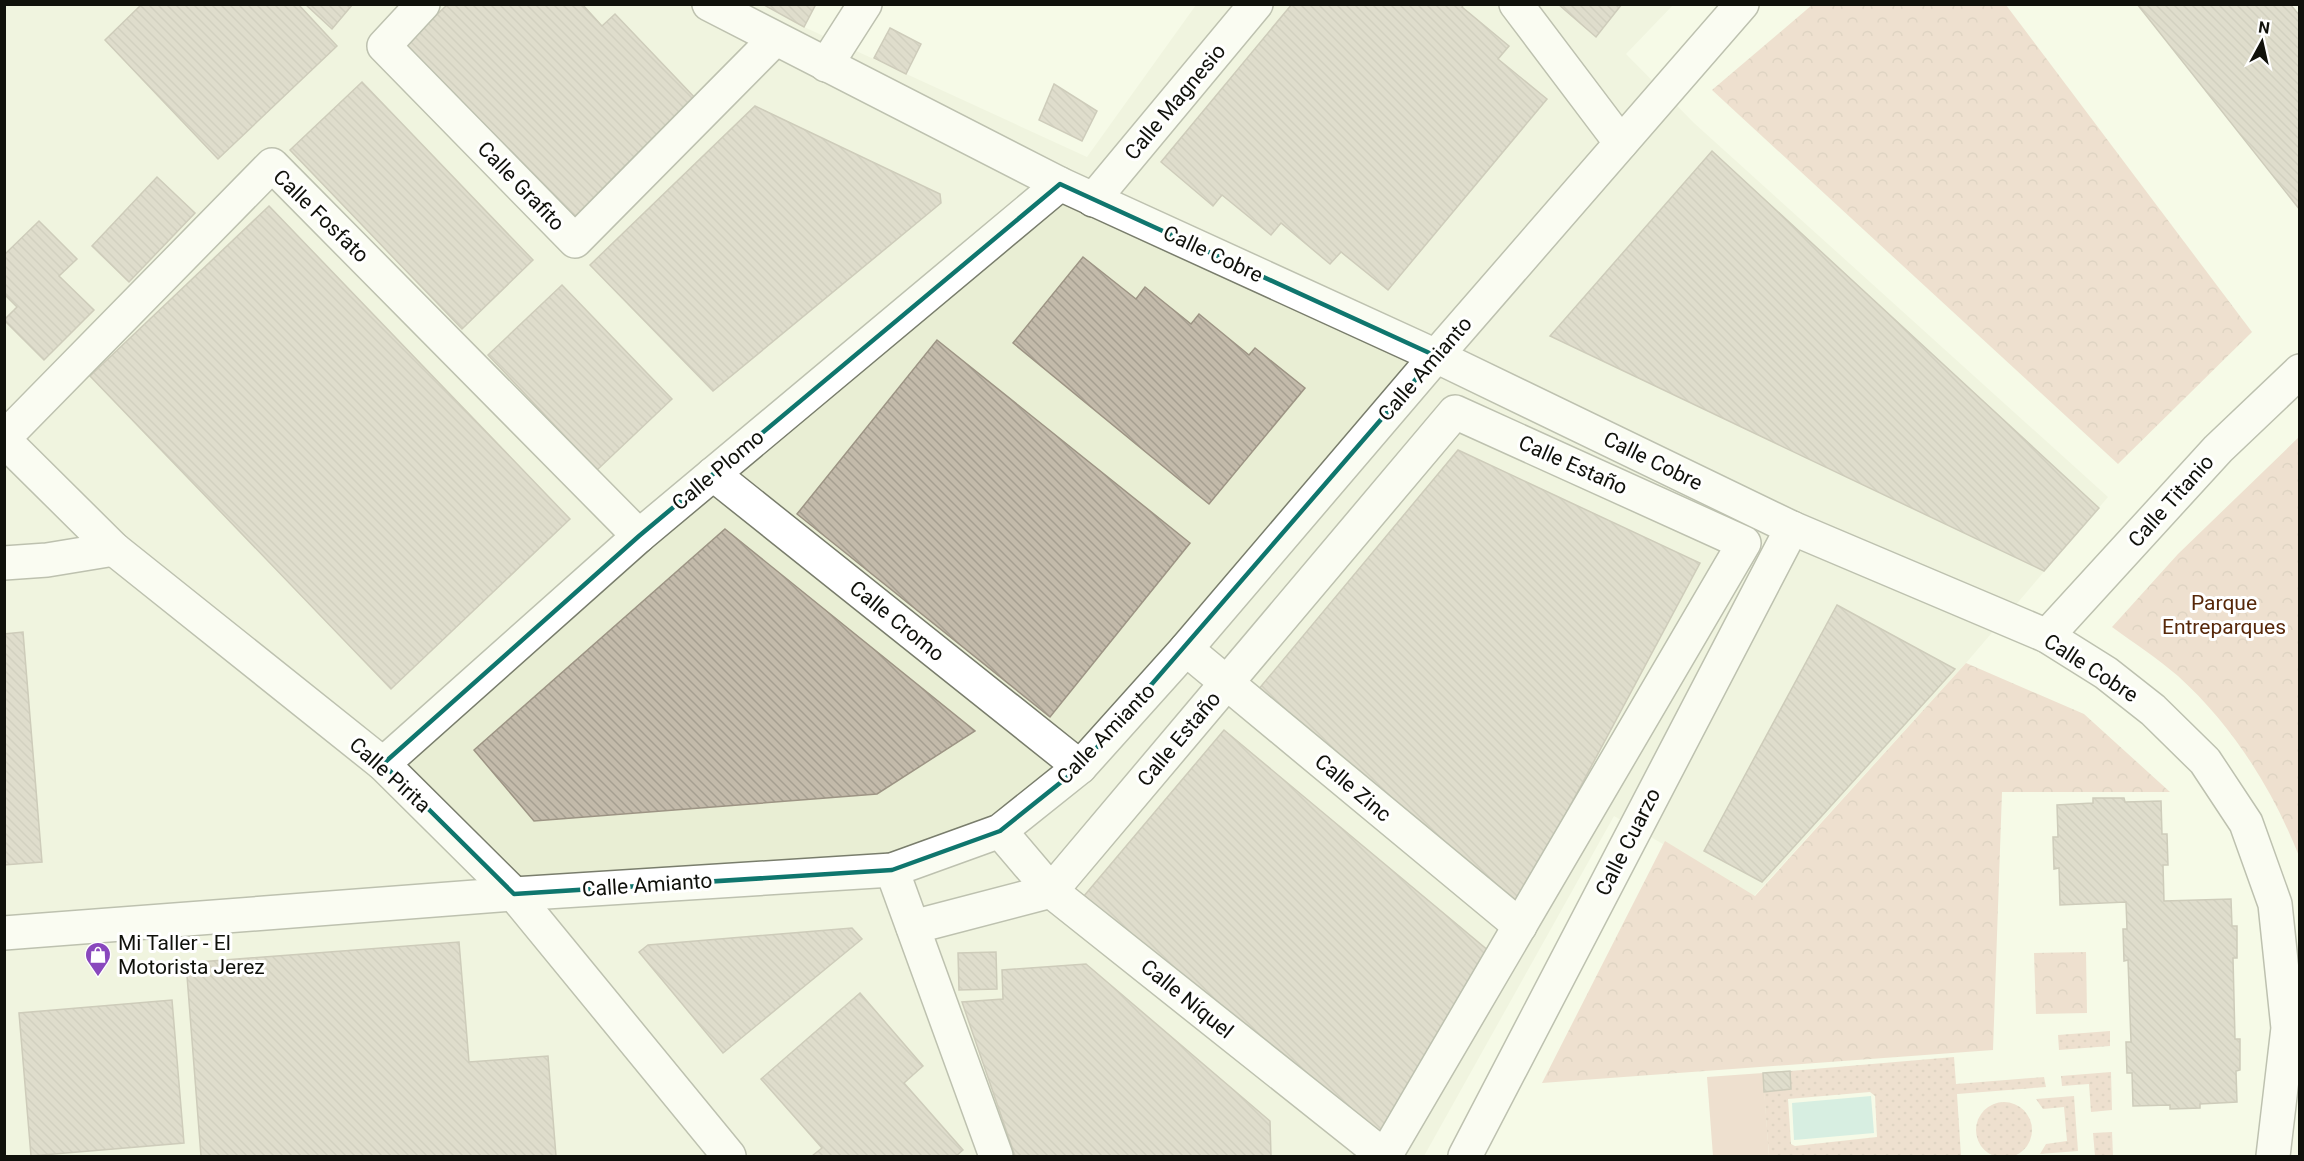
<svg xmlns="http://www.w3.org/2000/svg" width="2304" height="1161" font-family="Roboto,sans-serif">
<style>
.built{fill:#e9eed4}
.grass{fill:#e4c2b1}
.forest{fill:url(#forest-crowns)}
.garden{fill:url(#garden-dots);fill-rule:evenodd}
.water{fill:#b1e1da}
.building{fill:url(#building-back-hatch);stroke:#9d9484;stroke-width:1.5}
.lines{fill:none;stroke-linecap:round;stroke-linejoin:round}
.minor-casing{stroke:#797d6c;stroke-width:36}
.minor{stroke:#fff;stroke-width:33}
.marked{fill:none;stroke:#0f766e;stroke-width:4.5;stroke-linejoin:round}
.labels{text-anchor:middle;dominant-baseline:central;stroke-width:6;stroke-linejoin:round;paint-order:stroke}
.street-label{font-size:21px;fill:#10110b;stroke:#fff}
.park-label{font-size:21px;fill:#57280a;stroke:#fff}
.poi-label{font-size:21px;fill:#10110b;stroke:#fff;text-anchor:start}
</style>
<defs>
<pattern id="forest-crowns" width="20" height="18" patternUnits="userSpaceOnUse" patternTransform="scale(1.5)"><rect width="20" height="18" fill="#e4c2b1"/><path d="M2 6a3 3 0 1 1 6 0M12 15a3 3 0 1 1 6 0" fill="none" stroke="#c3a697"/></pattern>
<pattern id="garden-dots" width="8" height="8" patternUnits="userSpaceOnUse" patternTransform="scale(1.5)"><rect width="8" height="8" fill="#e4c2b1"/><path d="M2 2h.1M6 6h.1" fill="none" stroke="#c3a697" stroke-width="1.8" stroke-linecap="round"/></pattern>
<pattern id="building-back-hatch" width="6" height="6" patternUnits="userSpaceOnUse" patternTransform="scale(1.5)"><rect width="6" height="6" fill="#c3baaa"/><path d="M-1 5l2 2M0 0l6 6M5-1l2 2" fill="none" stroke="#a69f91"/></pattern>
</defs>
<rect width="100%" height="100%" fill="#f5fae7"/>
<path class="built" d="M 5,5 L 762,5 L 804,27 L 1087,157 L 1196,5 L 1673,5 L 1626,54 L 1694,123 L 2108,497 L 1966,663 L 1754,896 L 1614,816 L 1424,1156 L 5,1156 Z"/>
<path class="grass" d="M 1763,1073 L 1769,1156 L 1713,1156 L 1707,1077 Z"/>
<g class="forest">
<path d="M 1812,5 L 2006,5 L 2252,332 L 2118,464 L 1712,90 Z"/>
<path d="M 2299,437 L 2299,856 C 2272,788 2232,725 2178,676 C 2157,658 2134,643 2112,627 L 2178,554 Z"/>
<path d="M 1966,663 L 2084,714 L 2170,792 L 2002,792 L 1993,1050 L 1542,1083 L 1665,841 L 1755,896 Z"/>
<path d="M 2086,952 L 2087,1013 L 2036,1014 L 2034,953 Z"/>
</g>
<g class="garden">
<path d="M 2110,1031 L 2110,1046 L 2059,1050 L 2058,1035 Z"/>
<path d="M 1954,1057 L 1956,1084 L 2044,1077 L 2046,1087 L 1957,1094 L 1961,1156 L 1769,1156 L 1764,1092 L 1791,1089 L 1790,1071 ZM 1870,1092 L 1875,1096 L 1877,1137 L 1795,1146 L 1791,1144 L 1788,1099 Z"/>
<path d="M 2111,1072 L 2112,1110 L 2091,1112 L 2089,1084 L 2062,1086 L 2061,1076 Z"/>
<path d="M 2074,1096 L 2078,1151 L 2040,1154 L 2046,1144 L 2067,1141 L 2064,1107 L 2043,1109 L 2036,1099 Z"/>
<circle cx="2004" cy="1130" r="28"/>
<path d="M 2112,1132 L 2113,1156 L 2095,1156 L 2093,1133 Z"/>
</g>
<path class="water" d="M 1871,1096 L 1874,1133 L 1794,1140 L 1792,1103 Z"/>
<g class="building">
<path d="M 142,4 L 298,4 L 337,46 L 218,159 L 105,40 Z"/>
<path d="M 305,4 L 353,4 L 332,29 Z"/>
<path d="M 448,4 L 582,4 L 602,26 L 615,14 L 698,101 L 572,221 L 404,46 Z"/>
<path d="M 762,4 L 816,4 L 804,27 Z"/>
<path d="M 1292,4 L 1464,4 L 1462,7 L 1509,46 L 1498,59 L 1547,99 L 1388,290 L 1341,252 L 1330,264 L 1281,223 L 1271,235 L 1222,195 L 1213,206 L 1161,162 Z"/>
<path d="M 1558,4 L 1622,4 L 1596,37 Z"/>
<path d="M 2137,4 L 2290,4 L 2300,16 L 2300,210 Z"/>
<path d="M 890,28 L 921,44 L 906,74 L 874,58 Z"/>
<path d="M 362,82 L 533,260 L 462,329 L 290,150 Z"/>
<path d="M 1054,84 L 1097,111 L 1082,141 L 1039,120 Z"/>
<path d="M 755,106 L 940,194 L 941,203 L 713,391 L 590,265 Z"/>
<path d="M 1712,151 L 2099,508 L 2044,571 L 1550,336 Z"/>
<path d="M 157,177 L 195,213 L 129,282 L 92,246 Z"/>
<path d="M 269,206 L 570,519 L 391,689 L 90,376 Z"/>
<path d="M 39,221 L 77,259 L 59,276 L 94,310 L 44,360 L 4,320 L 17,307 L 4,294 L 4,255 Z"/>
<path d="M 1083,257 L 1136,299 L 1145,287 L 1191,324 L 1199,314 L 1249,355 L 1255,348 L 1305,388 L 1209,504 L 1013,343 Z"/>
<path d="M 562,285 L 672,399 L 597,470 L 488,355 Z"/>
<path d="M 937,340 L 1190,543 L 1050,717 L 797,514 Z"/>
<path d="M 1458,450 L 1700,563 L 1515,909 L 1258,690 Z"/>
<path d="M 725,529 L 975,731 L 877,794 L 534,821 L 474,750 Z"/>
<path d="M 1837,605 L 1955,669 L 1762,882 L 1704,851 Z"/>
<path d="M 23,632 L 42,862 L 4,865 L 4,634 Z"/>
<path d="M 1224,730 L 1490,952 L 1384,1143 L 1084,896 Z"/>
<path d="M 2093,798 L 2124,798 L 2125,802 L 2161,801 L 2162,834 L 2167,834 L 2168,865 L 2163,865 L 2164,901 L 2231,899 L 2232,926 L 2237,926 L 2237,958 L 2233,958 L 2235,1039 L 2240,1039 L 2240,1070 L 2236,1071 L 2237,1102 L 2200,1104 L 2200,1108 L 2170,1109 L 2170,1105 L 2133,1106 L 2132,1073 L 2127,1073 L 2126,1042 L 2131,1042 L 2128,960 L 2124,961 L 2123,929 L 2127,929 L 2126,902 L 2060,905 L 2059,868 L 2054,869 L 2053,837 L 2058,837 L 2057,805 L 2093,803 Z"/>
<path d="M 852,928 L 862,939 L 723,1053 L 639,952 L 648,945 Z"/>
<path d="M 459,942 L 469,1062 L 548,1056 L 556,1156 L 201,1156 L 186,963 Z"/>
<path d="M 996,952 L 997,989 L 959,990 L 958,953 Z"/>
<path d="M 1086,964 L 1270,1121 L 1271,1156 L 1015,1156 L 962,1002 L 1003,999 L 1002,970 Z"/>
<path d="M 860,993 L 923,1066 L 904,1083 L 963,1150 L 956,1156 L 812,1156 L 822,1148 L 761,1079 Z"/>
<path d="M 172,1000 L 184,1143 L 31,1156 L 19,1013 Z"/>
<path d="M 1790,1071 L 1791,1089 L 1764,1092 L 1763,1073 Z"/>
</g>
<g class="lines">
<defs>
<g id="minor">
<path d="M 423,4 L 384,46 L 575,241 L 775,39"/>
<path d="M 709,4 L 1060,184 L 1436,356 L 1792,528 L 2047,636 L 2106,673 L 2153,710 L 2205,761 L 2246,823 L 2275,904 L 2288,1028 L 2273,1156"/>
<path d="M 1516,4 L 1621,143"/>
<path d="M 826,65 L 865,4"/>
<path d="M 1093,200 L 1256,4"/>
<path d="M 4,438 L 272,165 L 639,536"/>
<path d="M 4,440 L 114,549 L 383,764 L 514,894 L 729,1156"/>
<path d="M 713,474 L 1080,767"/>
<path d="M 4,563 L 47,560 L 114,549"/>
<path d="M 2047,636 L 2218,449 L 2300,371"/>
<path d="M 1186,649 L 1520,926"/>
<path d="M 383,764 L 639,536 L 1060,184"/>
<path d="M 1000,831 L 1051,891 L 1384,1156"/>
<path d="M 892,870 L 996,1156"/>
<path d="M 913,927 L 1051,891 L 1455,412 L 1744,543 L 1385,1156"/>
<path d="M 4,933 L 514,894 L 892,870 L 1000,831 L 1080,767 L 1186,649 L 1436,356 L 1742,4"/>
<path d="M 1465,1156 L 1792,528"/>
</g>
</defs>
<use href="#minor" class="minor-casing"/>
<use href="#minor" class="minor"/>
</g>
<path d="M0 0H2304V1161H0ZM 1060,184 L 1436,356 L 1080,767 L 1000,831 L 892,870 L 514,894 L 383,764 L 639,536 Z" fill="#f5fae7" fill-opacity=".55" fill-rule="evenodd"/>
<path class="marked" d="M 1060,184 L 1436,356 L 1080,767 L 1000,831 L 892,870 L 514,894 L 383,764 L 639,536 Z"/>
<defs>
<symbol id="shop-pin" viewBox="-11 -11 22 30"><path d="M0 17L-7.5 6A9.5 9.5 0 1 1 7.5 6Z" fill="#8948bd" stroke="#fff"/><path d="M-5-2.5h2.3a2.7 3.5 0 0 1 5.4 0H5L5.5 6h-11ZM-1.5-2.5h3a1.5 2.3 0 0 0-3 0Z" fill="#fff"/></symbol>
</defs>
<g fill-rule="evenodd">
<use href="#shop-pin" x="83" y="940" width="30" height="40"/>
</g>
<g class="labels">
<g class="street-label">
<text transform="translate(1175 102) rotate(-50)">Calle Magnesio</text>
<text transform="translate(521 186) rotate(46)">Calle Grafito</text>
<text transform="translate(321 216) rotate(44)">Calle Fosfato</text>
<text transform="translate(1213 254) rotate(25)">Calle Cobre</text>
<text transform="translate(1425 369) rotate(-49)">Calle Amianto</text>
<text transform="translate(1653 461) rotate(26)">Calle Cobre</text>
<text transform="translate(1573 465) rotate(24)">Calle Estaño</text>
<text transform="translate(718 470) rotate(-40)">Calle Plomo</text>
<text transform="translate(2171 501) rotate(-48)">Calle Titanio</text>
<text transform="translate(897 621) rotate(39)">Calle Cromo</text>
<text transform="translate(2091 668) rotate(33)">Calle Cobre</text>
<text transform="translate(1106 734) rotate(-46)">Calle Amianto</text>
<text transform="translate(1179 739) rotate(-50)">Calle Estaño</text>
<text transform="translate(390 775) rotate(42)">Calle Pirita</text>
<text transform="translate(1353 788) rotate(40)">Calle Zinc</text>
<text transform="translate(1628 842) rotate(-63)">Calle Cuarzo</text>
<text transform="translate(647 885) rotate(-4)">Calle Amianto</text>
<text transform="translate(1187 999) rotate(39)">Calle Níquel</text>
</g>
<g class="park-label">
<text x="2224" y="603">Parque<tspan x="2224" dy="24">Entreparques</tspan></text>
</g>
<g class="poi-label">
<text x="118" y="943">Mi Taller - El<tspan x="118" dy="24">Motorista Jerez</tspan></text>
</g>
</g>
<rect width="2304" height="1161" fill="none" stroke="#10110b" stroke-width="12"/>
<g transform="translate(2262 42) rotate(8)" stroke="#ffffff" stroke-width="4.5" paint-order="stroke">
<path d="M0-4.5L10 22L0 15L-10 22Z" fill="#10110b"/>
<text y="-9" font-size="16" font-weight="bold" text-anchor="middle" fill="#10110b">N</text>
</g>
</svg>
